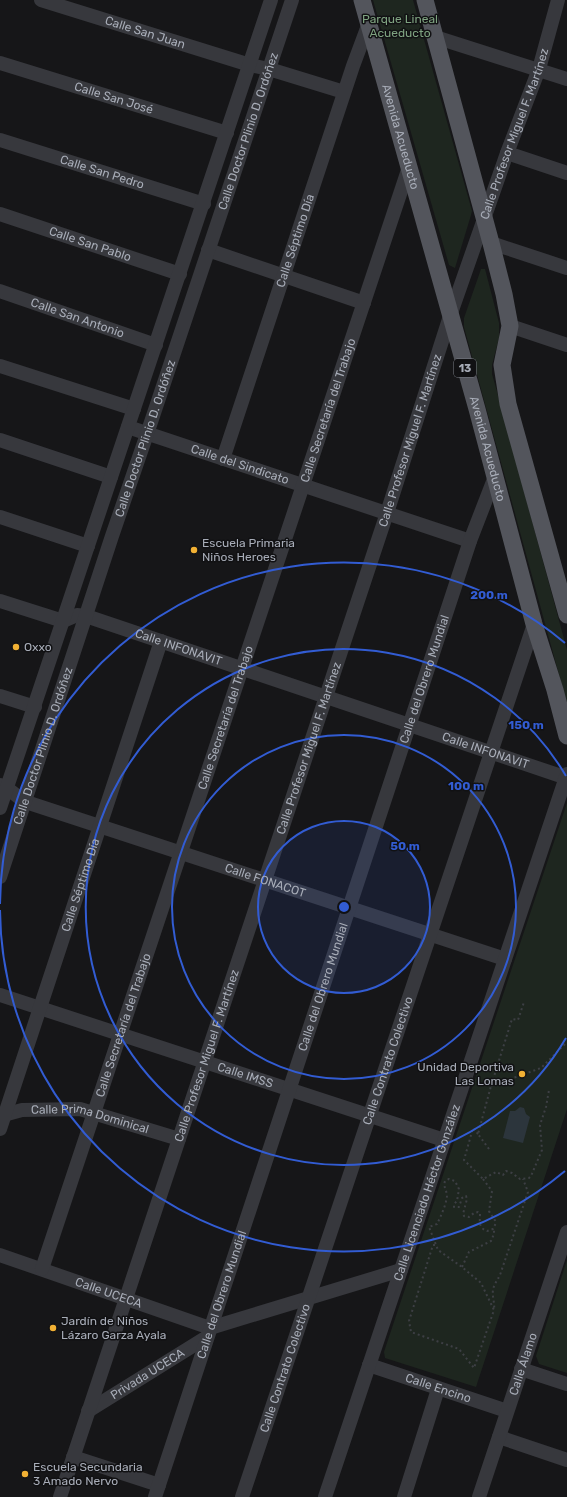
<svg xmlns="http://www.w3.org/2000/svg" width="567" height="1497" font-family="Rubik,sans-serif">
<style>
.green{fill:#1e261f}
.water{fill:#2c353c}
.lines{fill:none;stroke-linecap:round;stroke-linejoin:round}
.path{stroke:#3d3f44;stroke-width:2;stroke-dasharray:2 3;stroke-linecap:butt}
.minor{stroke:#37383d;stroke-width:14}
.major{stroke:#53555c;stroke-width:17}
.ring{fill:none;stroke:#325cd3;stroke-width:2}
.poi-dot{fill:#f2b134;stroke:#111113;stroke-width:1.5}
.labels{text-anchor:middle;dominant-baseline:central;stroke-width:3;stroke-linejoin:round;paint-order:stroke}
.shield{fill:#111113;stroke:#7b7e86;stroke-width:1}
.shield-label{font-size:11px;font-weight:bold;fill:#a8adb8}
.park-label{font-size:12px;fill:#7fa381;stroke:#111113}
.street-label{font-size:12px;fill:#a8adb8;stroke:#111113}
.poi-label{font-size:12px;fill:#a8adb8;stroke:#111113;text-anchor:start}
.centre{fill:#325cd3;stroke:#111113;stroke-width:2}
.ring-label{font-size:12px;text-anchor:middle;font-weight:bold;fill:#325cd3;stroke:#111113;stroke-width:3;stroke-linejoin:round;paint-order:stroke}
</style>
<rect width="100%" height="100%" fill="#161618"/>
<g class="green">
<path d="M 373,0 L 413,0 L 472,211 L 471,215 L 455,268 L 449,265 Z"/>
<path d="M 481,269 L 485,269 L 499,323 L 499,338 L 492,365 L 492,374 L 496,388 L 567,650 L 567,704 L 464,327 L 464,318 Z"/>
<path d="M 567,803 L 567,1109 L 476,1387 L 385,1358 L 384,1352 Z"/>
<path d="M 567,1260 L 567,1373 L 539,1364 L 536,1356 Z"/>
</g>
<path class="water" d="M 520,1107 L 524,1108 L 526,1114 L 530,1117 L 523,1143 L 503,1138 L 510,1111 L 515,1111 Z"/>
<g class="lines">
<g class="path">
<path d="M 491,1086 L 541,1068 L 567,1042"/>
<path d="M 478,1134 L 473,1128 L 464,1160 L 483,1179 L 496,1172 L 503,1175 L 506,1171 L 512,1173 L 520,1179 L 529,1178 L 531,1176 L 542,1150 L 540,1125 L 546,1107 L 549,1090"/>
<path d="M 489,1149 L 478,1134 L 491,1086 L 512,1019 L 518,1020 L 524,1002"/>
<path d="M 483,1179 L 492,1191 L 489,1211 C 492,1218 499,1220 493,1229 L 487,1231 C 478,1228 480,1221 480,1213 L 478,1212 L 474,1213 L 469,1217 L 464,1216 L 463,1214 L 467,1199 L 466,1196 L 462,1198 L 459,1207 L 454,1207 L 454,1204 L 457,1201 L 459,1189 L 455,1181 L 449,1179 L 445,1181 C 443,1187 447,1191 447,1196 C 446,1205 441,1216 437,1224 L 429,1227 L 438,1250 L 462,1267 L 481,1283 L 494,1310 C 495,1303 492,1297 493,1290 C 494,1283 499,1279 501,1272 L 528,1192 L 523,1179"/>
<path d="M 435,1245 L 433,1245 L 409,1321 L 411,1332 L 459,1349 L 474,1368 L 494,1310"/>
<path d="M 462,1267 L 469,1252 L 491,1241 L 494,1234 L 494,1229"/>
</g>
<g class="minor">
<path id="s1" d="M 41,0 L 250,65 L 269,69 L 344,92"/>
<path d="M 435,37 L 567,79"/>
<path id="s2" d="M 0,63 L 227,133"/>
<path id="s3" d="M 0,140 L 204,204"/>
<path d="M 507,153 L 567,173"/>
<path id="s4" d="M 0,214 L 180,274"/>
<path d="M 491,243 L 567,268"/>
<path d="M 208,250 L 364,303"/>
<path id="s5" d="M 0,291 L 156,345"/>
<path d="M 510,326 L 567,345"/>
<path d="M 0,366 L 134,409"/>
<path id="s6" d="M 128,427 L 470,541"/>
<path d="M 0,440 L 111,477"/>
<path id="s7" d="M 223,459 L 353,66 L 369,23"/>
<path d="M 0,517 L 88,546"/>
<path id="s8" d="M 0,601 L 63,621 L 77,615 L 86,616 L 567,778"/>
<path d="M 0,696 L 35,707"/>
<path id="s9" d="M 0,785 C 10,788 16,797 26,802 L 505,959"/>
<path d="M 0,808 L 271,0"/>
<path id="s10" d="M 0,877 L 112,536 L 147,434 L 292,0"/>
<path id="s11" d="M 0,995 L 444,1140"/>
<path id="s12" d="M 0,1116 L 22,1110 L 80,1109 L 179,1139"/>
<path id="s13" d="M 0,1129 L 161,641"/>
<path id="s14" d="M 0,1255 L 210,1328 L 401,1270"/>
<path id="s15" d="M 42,1269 L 409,167"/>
<path id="s16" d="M 369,1365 L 507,1411"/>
<path d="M 521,1369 L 567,1384"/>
<path id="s17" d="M 88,1411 L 207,1337"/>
<path d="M 499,1437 L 567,1460"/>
<path d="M 73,1457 L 159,1485"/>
<path id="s18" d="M 60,1497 L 387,513 L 450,316 L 507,153 L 539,69 L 558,0"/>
<path id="s19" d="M 155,1497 L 470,541 L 494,479"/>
<path id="s20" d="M 242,1497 L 534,624"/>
<path id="s21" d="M 325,1497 L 567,774"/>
<path d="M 404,1497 L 438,1389"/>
<path id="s22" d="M 479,1497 L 567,1232"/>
</g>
<g class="major">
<path id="s23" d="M 362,0 L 477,409 L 534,624 L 555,690 L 567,736"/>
<path d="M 425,0 L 491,243 L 504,294 L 510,326 L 502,365 L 508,404 L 567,615"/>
</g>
</g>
<circle cx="344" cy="907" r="86" fill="#325cd3" fill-opacity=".12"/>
<g class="ring">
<circle cx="344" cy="907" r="86"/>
<circle cx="344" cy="907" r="172"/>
<path d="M566 1038A258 258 0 1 1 566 776"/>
<path d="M565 1171A344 344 0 0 1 0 910M0 904A344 344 0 0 1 565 643"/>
</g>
<g class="poi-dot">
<circle cx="194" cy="550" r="4"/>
<circle cx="16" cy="647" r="4"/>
<circle cx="522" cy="1074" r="4"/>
<circle cx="53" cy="1328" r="4"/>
<circle cx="25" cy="1474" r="4"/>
</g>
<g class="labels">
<rect class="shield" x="454" y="359" width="22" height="18" rx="3"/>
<g class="shield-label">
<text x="465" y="368">13</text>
</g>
<g class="park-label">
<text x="400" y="19">Parque Lineal<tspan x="400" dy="14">Acueducto</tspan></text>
</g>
<g class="street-label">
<text stroke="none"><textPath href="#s1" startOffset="109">Calle San Juan</textPath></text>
<text stroke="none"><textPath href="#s2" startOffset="119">Calle San José</textPath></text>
<text stroke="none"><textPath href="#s10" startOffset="786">Calle Doctor Plinio D. Ordóñez</textPath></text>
<text stroke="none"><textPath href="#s18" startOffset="1437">Calle Profesor Miguel F. Martínez</textPath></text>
<text stroke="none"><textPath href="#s23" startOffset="142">Avenida Acueducto</textPath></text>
<text stroke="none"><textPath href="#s3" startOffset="107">Calle San Pedro</textPath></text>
<text stroke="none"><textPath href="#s7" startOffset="230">Calle Séptimo Día</textPath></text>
<text stroke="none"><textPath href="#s4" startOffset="95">Calle San Pablo</textPath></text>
<text stroke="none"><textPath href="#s5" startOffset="82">Calle San Antonio</textPath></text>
<text stroke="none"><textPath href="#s15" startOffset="905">Calle Secretaría del Trabajo</textPath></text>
<text stroke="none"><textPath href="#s10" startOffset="462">Calle Doctor Plinio D. Ordóñez</textPath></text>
<text stroke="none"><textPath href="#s18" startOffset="1113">Calle Profesor Miguel F. Martínez</textPath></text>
<text stroke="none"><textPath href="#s23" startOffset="466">Avenida Acueducto</textPath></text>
<text stroke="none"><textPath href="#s6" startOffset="118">Calle del Sindicato</textPath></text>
<text stroke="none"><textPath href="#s8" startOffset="188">Calle INFONAVIT</textPath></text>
<text stroke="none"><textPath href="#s19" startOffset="861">Calle del Obrero Mundial</textPath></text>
<text stroke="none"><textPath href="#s15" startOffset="581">Calle Secretaría del Trabajo</textPath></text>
<text stroke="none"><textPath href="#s10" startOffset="138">Calle Doctor Plinio D. Ordóñez</textPath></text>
<text stroke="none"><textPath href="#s18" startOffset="789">Calle Profesor Miguel F. Martínez</textPath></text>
<text stroke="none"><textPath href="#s8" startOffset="512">Calle INFONAVIT</textPath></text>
<text stroke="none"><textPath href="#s9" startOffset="283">Calle FONACOT</textPath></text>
<text stroke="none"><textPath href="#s13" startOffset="257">Calle Séptimo Día</textPath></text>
<text stroke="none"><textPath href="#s19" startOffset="537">Calle del Obrero Mundial</textPath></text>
<text stroke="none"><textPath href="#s15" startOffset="257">Calle Secretaría del Trabajo</textPath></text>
<text stroke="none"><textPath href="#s18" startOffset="465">Calle Profesor Miguel F. Martínez</textPath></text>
<text stroke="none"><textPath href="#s20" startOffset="460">Calle Contrato Colectivo</textPath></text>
<text stroke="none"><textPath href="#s11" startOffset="258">Calle IMSS</textPath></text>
<text stroke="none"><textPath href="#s12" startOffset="92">Calle Prima Dominical</textPath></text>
<text stroke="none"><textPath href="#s21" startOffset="321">Calle Licenciado Héctor González</textPath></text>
<text stroke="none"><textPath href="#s14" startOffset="115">Calle UCECA</textPath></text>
<text stroke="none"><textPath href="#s19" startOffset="213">Calle del Obrero Mundial</textPath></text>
<text stroke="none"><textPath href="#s22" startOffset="140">Calle Álamo</textPath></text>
<text stroke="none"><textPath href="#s20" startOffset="136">Calle Contrato Colectivo</textPath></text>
<text stroke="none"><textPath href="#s17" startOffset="70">Privada UCECA</textPath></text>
<text stroke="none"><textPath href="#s16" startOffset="73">Calle Encino</textPath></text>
</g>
<g class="poi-label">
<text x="202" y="543">Escuela Primaria<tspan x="202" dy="14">Niños Heroes</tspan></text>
<text x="24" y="647">Oxxo</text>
<text x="514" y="1067" text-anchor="end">Unidad Deportiva<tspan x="514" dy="14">Las Lomas</tspan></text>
<text x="61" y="1321">Jardín de Niños<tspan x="61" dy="14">Lázaro Garza Ayala</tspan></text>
<text x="33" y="1467">Escuela Secundaria<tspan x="33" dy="14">3 Amado Nervo</tspan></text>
</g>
</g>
<circle cx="344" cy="907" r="6" class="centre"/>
<g class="ring-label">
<text x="489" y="599">200 m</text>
<text x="526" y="729">150 m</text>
<text x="466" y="790">100 m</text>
<text x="405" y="850">50 m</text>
</g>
</svg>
